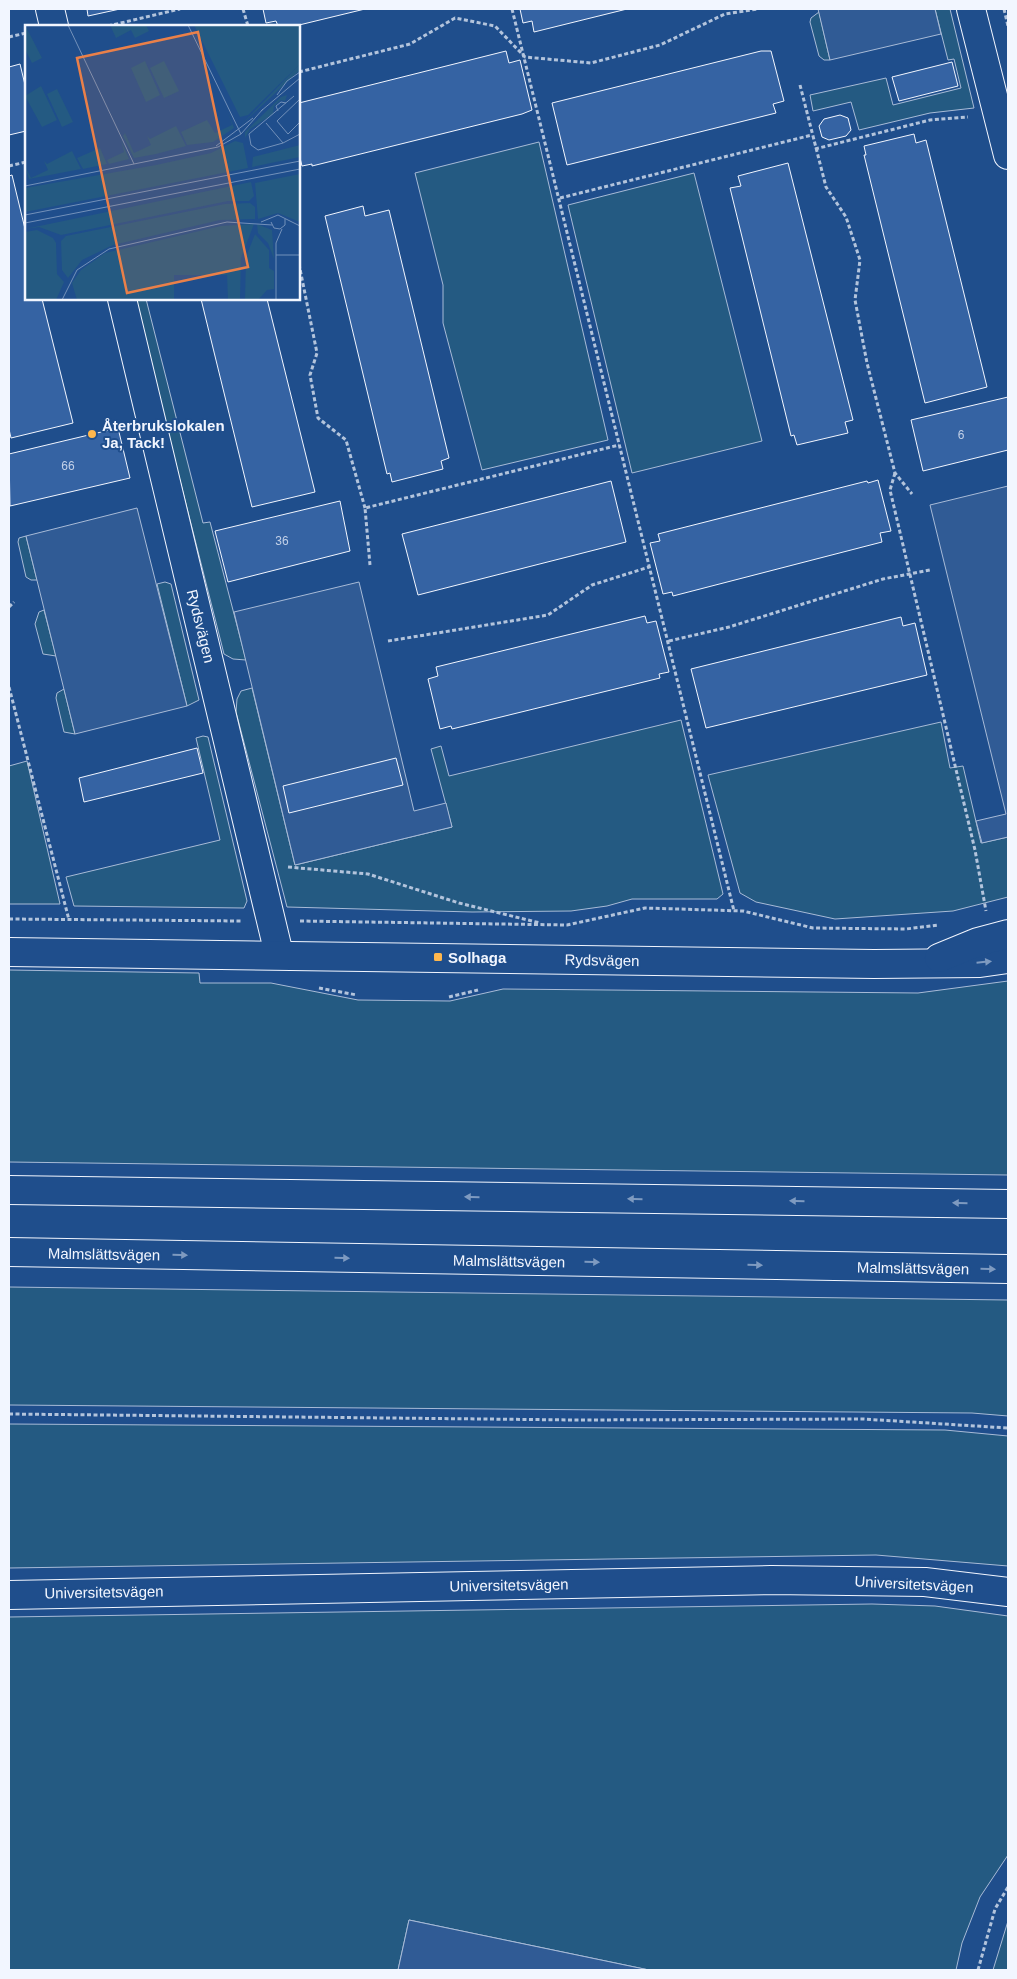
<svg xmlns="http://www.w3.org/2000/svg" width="1017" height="1979" font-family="Arial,sans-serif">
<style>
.green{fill:#245a82;stroke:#a8bbd7}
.parking{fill:#305b95;stroke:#a8bbd7}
.building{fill:#3563a3;stroke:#f2f6ff}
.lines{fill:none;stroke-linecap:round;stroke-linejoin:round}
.minor-casing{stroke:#f2f6ff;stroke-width:30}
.tertiary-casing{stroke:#f2f6ff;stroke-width:30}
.secondary-casing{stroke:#f2f6ff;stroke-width:30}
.motorway-casing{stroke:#f2f6ff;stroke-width:30}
.path{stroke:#b3c4dc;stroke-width:3;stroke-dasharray:4 2.5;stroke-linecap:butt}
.minor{stroke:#1f4e8c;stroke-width:28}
.tertiary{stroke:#1f4e8c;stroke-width:28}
.secondary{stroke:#1f4e8c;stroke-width:28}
.motorway{stroke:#1f4e8c;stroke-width:28}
.oneway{fill:#7e9ac0}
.poi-dot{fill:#ffb74d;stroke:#1f4e8c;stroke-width:2}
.labels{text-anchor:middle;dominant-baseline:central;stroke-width:4;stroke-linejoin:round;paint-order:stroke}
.number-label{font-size:12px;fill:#c3d1e8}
.poi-label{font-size:15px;font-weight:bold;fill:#f2f6ff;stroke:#1f4e8c;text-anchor:start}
.street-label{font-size:15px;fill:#f2f6ff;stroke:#1f4e8c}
.inset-road{fill:none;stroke:#7391ba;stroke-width:1}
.view{fill:#ea8049;fill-opacity:0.15;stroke:#ea8049;stroke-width:2.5}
.inset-edge{fill:none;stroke:#f2f6ff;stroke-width:2.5}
</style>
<rect width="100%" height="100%" fill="#1f4e8c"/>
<g class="green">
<path d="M 935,9 L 950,9 L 974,108 L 930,113 L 859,130 L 851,102 L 813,111 L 810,95 L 886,78 L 893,105 L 961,88 L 954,59 L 948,60 Z"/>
<path d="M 819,12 L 830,60 L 824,60 L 819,56 L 810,22 L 811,18 Z"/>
<path d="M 539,142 L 608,440 L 482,470 L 443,323 L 443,285 L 415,173 Z"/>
<path d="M 694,173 L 762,441 L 632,473 L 568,205 Z"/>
<path d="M 134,299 L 146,299 L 203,523 L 210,522 L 246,660 L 233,659 L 224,654 Z"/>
<path d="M 26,536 L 37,580 L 31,580 L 26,577 L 18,542 L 19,538 Z"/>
<path d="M 165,582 L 171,584 L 199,700 L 187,706 L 157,584 Z"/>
<path d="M 44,610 L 56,656 L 43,654 L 35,624 L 39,612 Z"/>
<path d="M 252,688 L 295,865 L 452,827 L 431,749 L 441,746 L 449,776 L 681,720 L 723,894 L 717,899 L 632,899 L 607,906 L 571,911 L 472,912 L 287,907 L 236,712 L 237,699 L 241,691 Z"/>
<path d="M 64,689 L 75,734 L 64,732 L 56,698 L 57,693 Z"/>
<path d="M 941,722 L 950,768 L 963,766 L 981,843 L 1008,837 L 1008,897 L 953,911 L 835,919 L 756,902 L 740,893 L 708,775 Z"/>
<path d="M 203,736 L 208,737 L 247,901 L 244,908 L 74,906 L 66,877 L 220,840 L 196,738 Z"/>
<path d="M 27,761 L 60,904 L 9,904 L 9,766 Z"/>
<path d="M 9,970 L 199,973 L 200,983 L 271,983 L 358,1000 L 450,1001 L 503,989 L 918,993 L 1008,981 L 1008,1175 L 9,1162 Z"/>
<path d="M 9,1287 L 1008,1300 L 1008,1416 L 972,1413 L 9,1405 Z"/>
<path d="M 9,1424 L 945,1430 L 1008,1436 L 1008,1566 L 876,1555 L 9,1568 Z"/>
<path d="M 872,1604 L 935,1606 L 1008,1616 L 1008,1855 L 980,1897 L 962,1943 L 956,1970 L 649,1970 L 409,1920 L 398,1970 L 9,1970 L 9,1617 Z"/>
<path d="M 1008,1921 L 1008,1970 L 993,1970 Z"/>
</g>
<g class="parking">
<path d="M 818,9 L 935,9 L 941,34 L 830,60 Z"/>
<path d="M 1008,486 L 1008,837 L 982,843 L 976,821 L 1006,814 L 930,505 Z"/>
<path d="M 137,508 L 187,706 L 75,734 L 26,536 Z"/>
<path d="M 359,582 L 414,811 L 446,803 L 452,827 L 295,865 L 234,612 Z"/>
<path d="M 409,1920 L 649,1970 L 398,1970 Z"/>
</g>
<g class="building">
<path d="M 87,9 L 120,9 L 88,16 Z"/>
<path d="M 263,9 L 365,9 L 295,26 L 278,26 L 276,21 L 266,23 Z"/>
<path d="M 520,9 L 627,9 L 534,32 L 532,21 L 523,23 Z"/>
<path d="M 506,51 L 509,63 L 520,60 L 532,110 L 522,114 L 312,166 L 312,164 L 302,166 L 299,154 L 299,103 Z"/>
<path d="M 761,51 L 771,51 L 784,101 L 773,104 L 776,113 L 567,165 L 552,103 Z"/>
<path d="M 952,62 L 958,86 L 899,101 L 892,77 Z"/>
<path d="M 20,64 L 26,89 L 26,131 L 9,135 L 9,67 Z"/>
<path d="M 840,115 L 848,118 L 851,130 L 846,136 L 829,140 L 822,137 L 819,126 L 824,119 Z"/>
<path d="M 914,134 L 916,143 L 926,140 L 987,387 L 925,403 L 864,155 L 866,155 L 864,146 Z"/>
<path d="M 788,163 L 853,420 L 845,422 L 848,433 L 797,445 L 794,435 L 791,436 L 730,188 L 741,186 L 738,176 Z"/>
<path d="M 12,175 L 26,233 L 26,299 L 42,299 L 73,423 L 11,438 L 9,429 L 9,176 Z"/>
<path d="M 363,206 L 365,216 L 389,210 L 449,458 L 441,461 L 443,469 L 392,482 L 390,473 L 387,474 L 325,216 Z"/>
<path d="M 201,299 L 267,299 L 315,492 L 252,507 Z"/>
<path d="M 1008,397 L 1008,450 L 923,471 L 911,420 Z"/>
<path d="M 118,428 L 130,478 L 10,506 L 9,454 Z"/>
<path d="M 878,480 L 891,531 L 880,533 L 882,542 L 673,596 L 672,592 L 663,594 L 650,543 L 660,541 L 658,534 L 867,481 L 868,483 Z"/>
<path d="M 611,481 L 626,542 L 418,595 L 402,534 Z"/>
<path d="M 340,501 L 350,551 L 228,582 L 215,531 Z"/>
<path d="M 645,616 L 647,623 L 656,621 L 669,672 L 659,674 L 660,678 L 452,729 L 451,726 L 440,729 L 428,679 L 438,676 L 436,667 Z"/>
<path d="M 901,617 L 903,626 L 915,623 L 927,675 L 706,728 L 691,669 Z"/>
<path d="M 197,748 L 203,773 L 84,802 L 79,778 Z"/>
<path d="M 396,758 L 403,785 L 289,813 L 283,786 Z"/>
</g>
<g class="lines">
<defs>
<g id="minor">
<path d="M 50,9 L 54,26"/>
<path d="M 971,9 L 1008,155"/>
<path d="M 122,299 L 279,954"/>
</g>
<g id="tertiary">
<path d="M 9,952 L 874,964 L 980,963 L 1008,959"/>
<path d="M 939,958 L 978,942 L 1008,934"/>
</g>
<path id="secondary" d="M 9,1595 L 771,1580 L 925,1582 L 1008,1592"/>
<g id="motorway">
<path d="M 9,1190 L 1008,1204"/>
<path d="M 9,1252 L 1008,1269"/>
</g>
</defs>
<use href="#minor" class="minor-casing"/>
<use href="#tertiary" class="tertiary-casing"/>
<use href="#secondary" class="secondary-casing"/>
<use href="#motorway" class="motorway-casing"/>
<g class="path">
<path d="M 243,9 L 248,26"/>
<path d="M 512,9 L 734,911"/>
<path d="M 1004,9 L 1008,26"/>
<path d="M 108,26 L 180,9"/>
<path d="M 9,37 L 26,33"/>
<path d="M 299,72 L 410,44 L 455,18 L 495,26 L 525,57 L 591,63 L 660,45 L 725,14 L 758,9"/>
<path d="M 800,85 L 826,187 L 846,217 L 860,260 L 855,300 L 867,363 L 895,473 L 912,494"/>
<path d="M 815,149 L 930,120 L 968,117"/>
<path d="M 9,166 L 26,162"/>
<path d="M 560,198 L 812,135"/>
<path d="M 299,264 L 317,353 L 310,375 L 318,418 L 346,440 L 365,508"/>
<path d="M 895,473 L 890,490 L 975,850 L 986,911"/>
<path d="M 370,565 L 365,508 L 619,445"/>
<path d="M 9,607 L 14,602"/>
<path d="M 388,641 L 548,615 L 592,585 L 649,567"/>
<path d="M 669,641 L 729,627 L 883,579 L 930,570"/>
<path d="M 9,687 L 69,920"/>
<path d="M 288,867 L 368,874 L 459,903 L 540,923"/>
<path d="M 9,919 L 242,921"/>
<path d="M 300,921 L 567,925 L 645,908 L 743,911 L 813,928 L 906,929 L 938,925"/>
<path d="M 319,988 L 357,995"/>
<path d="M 449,997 L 478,990"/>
<path d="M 9,1414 L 577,1420 L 863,1419 L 1008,1428"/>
<path d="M 978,1970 L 995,1909 L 1008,1887"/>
</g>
<use href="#minor" class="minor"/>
<use href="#tertiary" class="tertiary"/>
<use href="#secondary" class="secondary"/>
<use href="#motorway" class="motorway"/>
</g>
<defs><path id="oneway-solid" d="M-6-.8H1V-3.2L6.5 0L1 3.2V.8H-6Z" transform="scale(1.25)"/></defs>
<g class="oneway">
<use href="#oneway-solid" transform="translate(984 962) rotate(-6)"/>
<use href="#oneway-solid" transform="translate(472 1197) rotate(-179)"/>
<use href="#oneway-solid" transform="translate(635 1199) rotate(-179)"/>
<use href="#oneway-solid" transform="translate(797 1201) rotate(-179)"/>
<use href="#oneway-solid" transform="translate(960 1203) rotate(-179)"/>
<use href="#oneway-solid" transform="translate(180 1255) rotate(1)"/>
<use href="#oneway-solid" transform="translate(342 1258) rotate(1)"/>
<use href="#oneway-solid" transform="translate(592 1262) rotate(1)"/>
<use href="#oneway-solid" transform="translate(755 1265) rotate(1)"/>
<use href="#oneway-solid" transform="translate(988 1269) rotate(1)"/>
</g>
<g class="poi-dot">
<circle cx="92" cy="434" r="5"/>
<rect x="433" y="952" width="10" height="10" rx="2.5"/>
</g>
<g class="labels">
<g class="number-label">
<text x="961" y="435">6</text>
<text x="68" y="466">66</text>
<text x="282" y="541">36</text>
</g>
<g class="poi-label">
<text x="102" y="425">Återbrukslokalen<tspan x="102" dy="17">Ja, Tack!</tspan></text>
<text x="448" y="957">Solhaga</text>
</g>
<g class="street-label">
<text transform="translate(201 626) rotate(76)">Rydsvägen</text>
<text transform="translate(602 960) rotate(1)">Rydsvägen</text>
<text transform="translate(104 1254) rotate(1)">Malmslättsvägen</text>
<text transform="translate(509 1261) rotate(1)">Malmslättsvägen</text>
<text transform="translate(913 1268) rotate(1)">Malmslättsvägen</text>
<text transform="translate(914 1584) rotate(3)">Universitetsvägen</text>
<text transform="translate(509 1585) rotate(-1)">Universitetsvägen</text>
<text transform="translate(104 1592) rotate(-1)">Universitetsvägen</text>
</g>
</g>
<g transform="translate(25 25)">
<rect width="275" height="275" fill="#1f4e8c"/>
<path d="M 0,0 L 17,33 L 7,38 L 0,24 ZM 85,0 L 121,0 L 124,6 L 110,13 L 106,5 L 91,13 ZM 169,0 L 275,0 L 275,45 L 216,100 L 275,39 L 223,90 L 215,92 ZM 120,36 L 135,70 L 121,77 L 106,43 ZM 139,36 L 154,66 L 139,73 L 125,43 ZM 16,61 L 32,95 L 17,102 L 0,71 ZM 32,64 L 48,97 L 37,102 L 22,69 ZM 262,70 L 260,76 L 256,75 L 249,81 L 248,89 L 225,104 L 220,113 L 220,107 L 256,72 ZM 203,88 L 209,103 L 188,117 L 162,120 L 156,107 L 182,95 L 190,108 L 207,100 ZM 151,101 L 161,121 L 131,129 L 109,133 L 98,111 L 100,108 L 109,128 L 126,120 L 122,111 L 125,114 ZM 96,115 L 104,134 L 84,139 L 82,135 L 99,127 ZM 210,116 L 218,118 L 223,143 L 0,187 L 0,163 L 131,140 L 186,128 ZM 275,120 L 275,132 L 227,142 L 228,132 ZM 75,123 L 82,139 L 58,144 L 52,133 ZM 47,126 L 56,144 L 4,154 L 0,141 L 6,153 L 23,145 L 19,136 L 22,139 ZM 275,149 L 275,197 L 253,188 L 233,194 L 230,158 ZM 226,157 L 229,171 L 224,176 L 203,176 L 36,210 L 14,202 L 0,204 ZM 225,178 L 230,182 L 230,194 L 195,195 L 88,220 L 57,235 L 43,253 L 37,245 L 36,216 L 41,211 L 200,179 ZM 229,199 L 216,233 L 215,275 L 203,275 L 202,250 L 149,250 L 149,275 L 52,275 L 47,258 L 56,245 L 80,228 L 196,201 ZM 232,199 L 247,205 L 249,234 L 243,218 L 233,208 ZM 12,205 L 28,213 L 31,218 L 32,249 L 39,257 L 31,275 L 0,275 L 0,207 ZM 230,209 L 244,225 L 244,243 L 249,246 L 249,264 L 242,265 L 233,275 L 220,275 L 221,232 Z" fill="#245a82"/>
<path class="inset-road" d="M 43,0 L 109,139M 163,0 L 216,109M 252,70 L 262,56 L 275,47M 275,74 L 252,96 L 263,109 L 275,97M 236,86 L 275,53M 253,86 L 251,81 L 256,77 L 261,78M 241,98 L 258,118 L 275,109M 258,118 L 233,125 L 226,120 L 224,109 L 269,71M 191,121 L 228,93M 0,161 L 193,122 L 216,109 L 238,84M 0,190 L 275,136M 236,197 L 253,190 L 275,201M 246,197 L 249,203 L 255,204 L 260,200 L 260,194M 0,198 L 275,144M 251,230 L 275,230M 37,275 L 52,245 L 84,224 L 202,197 L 247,200M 251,275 L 251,218 L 257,204"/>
<path class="view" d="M 173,7 L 223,242 L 102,268 L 52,33 Z"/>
<rect width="275" height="275" class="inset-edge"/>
</g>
<rect width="1017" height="1979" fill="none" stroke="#f2f6ff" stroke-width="20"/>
</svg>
